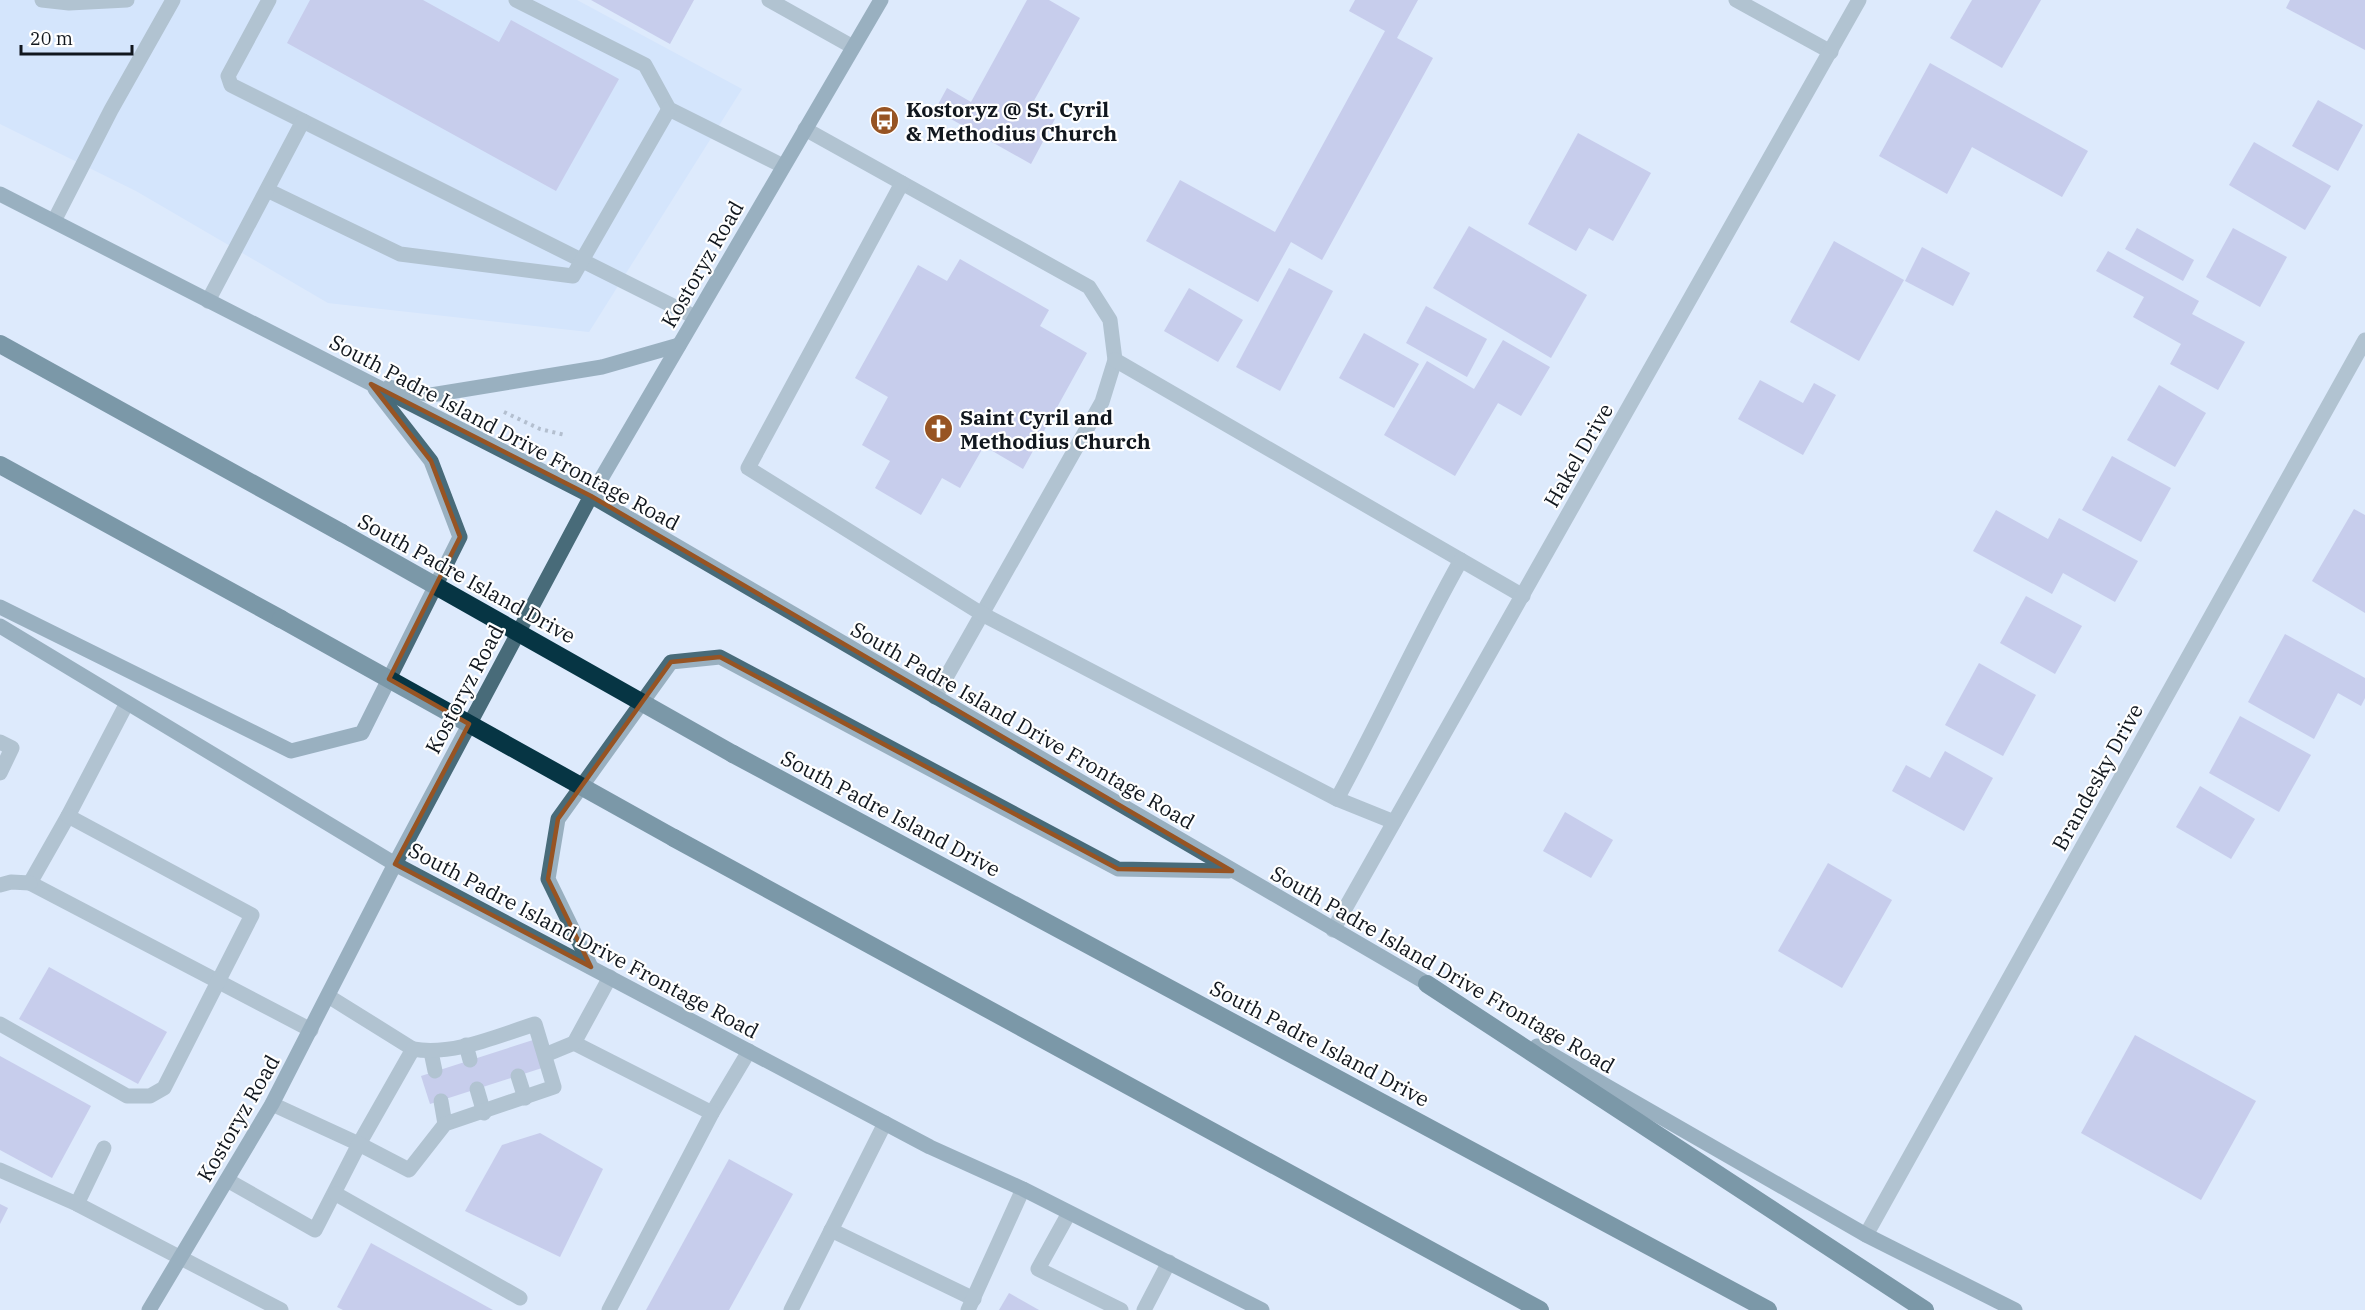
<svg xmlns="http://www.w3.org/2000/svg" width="2365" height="1310" font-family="'IBM Plex Serif',serif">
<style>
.built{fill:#cadffc}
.building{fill:#adaad9}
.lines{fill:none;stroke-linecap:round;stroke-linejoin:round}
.path{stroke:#828c99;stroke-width:4;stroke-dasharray:3 4.5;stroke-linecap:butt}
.lane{stroke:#7c949e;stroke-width:15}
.street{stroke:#7c949e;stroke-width:15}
.secondary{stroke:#486b79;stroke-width:15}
.highway{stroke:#063544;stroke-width:18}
.highway-bridge{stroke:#063544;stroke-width:18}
.marked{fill:none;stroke:#975423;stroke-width:4.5;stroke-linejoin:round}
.labels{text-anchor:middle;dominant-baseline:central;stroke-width:4.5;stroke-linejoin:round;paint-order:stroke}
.poi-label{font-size:21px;font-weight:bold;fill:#11171e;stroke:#fff;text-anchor:start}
.street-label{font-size:21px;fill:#11171e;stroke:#fff}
</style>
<rect width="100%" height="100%" fill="#ddeafc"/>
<path class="built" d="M 0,0 L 577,0 L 742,89 L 589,332 L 328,303 L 136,191 L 0,124 Z"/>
<g class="building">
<path d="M 310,0 L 423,0 L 499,42 L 511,20 L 619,79 L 556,191 L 287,43 Z"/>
<path d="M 591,0 L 694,0 L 670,44 Z"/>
<path d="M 1027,0 L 1049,0 L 1080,18 L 1031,106 L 1055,119 L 1031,164 L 935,110 L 947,88 L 971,102 Z"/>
<path d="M 1355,0 L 1418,0 L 1397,38 L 1433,58 L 1322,260 L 1291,242 L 1258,302 L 1146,241 L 1180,180 L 1275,232 L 1385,31 L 1349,11 Z"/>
<path d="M 1972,0 L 2041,0 L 2002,68 L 1950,38 Z"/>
<path d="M 2290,0 L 2365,0 L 2365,50 L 2286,8 Z"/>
<path d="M 1930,63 L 2088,151 L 2062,197 L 1972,147 L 1947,194 L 1879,156 Z"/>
<path d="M 2318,100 L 2363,125 L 2338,171 L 2292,146 Z"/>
<path d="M 1578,133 L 1651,173 L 1613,241 L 1589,228 L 1576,251 L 1528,224 Z"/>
<path d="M 2254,142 L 2331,186 L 2305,230 L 2229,185 Z"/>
<path d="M 1469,226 L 1587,295 L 1551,358 L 1433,288 Z"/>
<path d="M 2137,228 L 2194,260 L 2183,281 L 2125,249 Z"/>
<path d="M 2233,228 L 2287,257 L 2260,307 L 2206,277 Z"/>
<path d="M 1834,241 L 1904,280 L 1859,361 L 1790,322 Z"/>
<path d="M 1922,247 L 1970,273 L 1953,306 L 1905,281 Z"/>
<path d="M 2108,251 L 2199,301 L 2192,314 L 2245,342 L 2218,390 L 2170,364 L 2181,344 L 2133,317 L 2144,297 L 2096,271 Z"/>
<path d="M 960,259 L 1049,310 L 1040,326 L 1087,353 L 1023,469 L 984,446 L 960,488 L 942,478 L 921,515 L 875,488 L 890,461 L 862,445 L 888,397 L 855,378 L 918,265 L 947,281 Z"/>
<path d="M 1289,268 L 1333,291 L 1280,391 L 1236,367 Z"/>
<path d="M 1189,288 L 1243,320 L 1218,362 L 1164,331 Z"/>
<path d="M 1426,306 L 1487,339 L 1467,377 L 1406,343 Z"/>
<path d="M 1364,333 L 1419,364 L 1394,408 L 1339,378 Z"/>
<path d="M 1503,340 L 1550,367 L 1521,416 L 1498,403 L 1455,476 L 1384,435 L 1427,361 L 1474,389 Z"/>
<path d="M 1760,380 L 1803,403 L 1814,383 L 1836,395 L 1803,455 L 1738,419 Z"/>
<path d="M 2159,385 L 2206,413 L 2175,467 L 2127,440 Z"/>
<path d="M 2112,456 L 2171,488 L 2141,542 L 2082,510 Z"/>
<path d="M 2354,509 L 2365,515 L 2365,613 L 2312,581 Z"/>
<path d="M 1996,510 L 2048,539 L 2059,518 L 2138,561 L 2115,602 L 2063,573 L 2052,594 L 1973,551 Z"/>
<path d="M 2026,596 L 2082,626 L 2055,674 L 2000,643 Z"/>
<path d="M 2285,634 L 2365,678 L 2365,698 L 2361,706 L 2338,693 L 2314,739 L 2248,702 Z"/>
<path d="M 1979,663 L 2036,695 L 2003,756 L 1945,725 Z"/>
<path d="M 2240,716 L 2311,755 L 2279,812 L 2209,773 Z"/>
<path d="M 1945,751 L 1993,778 L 1964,831 L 1892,791 L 1906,765 L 1930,778 Z"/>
<path d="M 2200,786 L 2255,819 L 2231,859 L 2176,827 Z"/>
<path d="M 1565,812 L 1613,840 L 1591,878 L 1543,851 Z"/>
<path d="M 1828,863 L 1892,900 L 1842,988 L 1778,951 Z"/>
<path d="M 49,967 L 167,1032 L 138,1084 L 19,1019 Z"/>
<path d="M 2135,1035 L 2256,1101 L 2201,1200 L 2081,1133 Z"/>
<path d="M 533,1040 L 542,1068 L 430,1104 L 421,1076 Z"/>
<path d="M 0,1056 L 91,1106 L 52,1178 L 0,1150 Z"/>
<path d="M 540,1133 L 603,1169 L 560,1257 L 465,1211 L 502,1145 Z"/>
<path d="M 729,1159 L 793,1194 L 729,1310 L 646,1310 Z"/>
<path d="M 0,1204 L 8,1208 L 0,1224 Z"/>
<path d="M 371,1243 L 493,1310 L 343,1310 L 337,1307 Z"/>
<path d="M 1009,1293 L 1039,1310 L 999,1310 Z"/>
</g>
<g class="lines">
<path class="path" d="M 504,412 L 540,429 L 565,435"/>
<g class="lane">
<path d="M 42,0 L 69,3 L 127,0"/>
<path d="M 269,0 L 228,76 L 231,85 L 695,317"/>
<path d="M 516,0 L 645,65 L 669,109 L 783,166"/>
<path d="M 769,0 L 853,47"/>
<path d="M 805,129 L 1089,287 L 1110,320 L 1115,360 L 1102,402 L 935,697"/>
<path d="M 902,183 L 748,468 L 982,614 L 1337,799"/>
<path d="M 267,190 L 400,254 L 573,276 L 669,109"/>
<path d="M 54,221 L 111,110 L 173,0"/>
<path d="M 208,301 L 303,121"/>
<path d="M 1115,360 L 1523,596"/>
<path d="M 127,703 L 68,816 L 30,883 L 311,1030"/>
<path d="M 0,742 L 12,748 L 0,773"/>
<path d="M 1394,822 L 1337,799 C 1380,720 1417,638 1461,560"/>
<path d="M 0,885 L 11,882 L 30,883"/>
<path d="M 0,1024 L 127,1096 L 150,1096 L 164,1088 L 252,915 L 68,816"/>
<path d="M 574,1043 L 712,1113 L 749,1051"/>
<path d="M 466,1045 L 470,1060"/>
<path d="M 431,1052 L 435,1071"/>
<path d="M 545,1055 L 574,1043 L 610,977"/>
<path d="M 518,1076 L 525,1098"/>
<path d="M 477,1089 L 484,1113"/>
<path d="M 441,1101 L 445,1124"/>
<path d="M 272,1104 L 359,1144 L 413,1049 L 328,996"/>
<path d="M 0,1170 L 77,1204 L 281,1310"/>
<path d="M 227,1180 L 315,1230 L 359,1144 L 409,1170 L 445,1124 L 554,1087 L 535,1024 C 497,1036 453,1056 413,1049"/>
<path d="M 336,1194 L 520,1298"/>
<path d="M 77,1204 L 104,1148"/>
<path d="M 1069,1213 L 1038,1269 L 1121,1310"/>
<path d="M 831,1230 L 974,1299"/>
<path d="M 609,1310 L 712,1113"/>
<path d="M 791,1310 L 885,1123"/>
<path d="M 968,1310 L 1023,1189"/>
<path d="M 1144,1310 L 1169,1262"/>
</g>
<g class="street">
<path d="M 1736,0 L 1831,52"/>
<path d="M 1333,930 L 1859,0"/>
<path d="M 1866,1235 L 2365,340"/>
</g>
<g class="secondary">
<path d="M 0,194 L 591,496 L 1435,988"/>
<path d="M 389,387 L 431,395 L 602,367 L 679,345"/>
<path d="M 0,607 L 291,751 L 362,733 L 460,537 L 431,461 L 375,389"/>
<path d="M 0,626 L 395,864 L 930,1147 L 1023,1189 L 1262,1310"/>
<path d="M 591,967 L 548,879 L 558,819 L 671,662 L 720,657 L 1118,869 L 1229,871"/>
<path d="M 1537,1046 L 1866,1235 L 2015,1310"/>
<path d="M 149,1310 L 272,1104 L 395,864 L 591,496 L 881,0"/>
</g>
<g class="highway">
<path d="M 0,344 L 342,533"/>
<path d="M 0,465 L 281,619"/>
<path d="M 733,754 L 1768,1310"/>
<path d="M 674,838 L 1540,1310"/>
<path d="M 1427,984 L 1925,1310"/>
</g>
<g class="highway-bridge">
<path d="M 342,533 L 733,754"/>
<path d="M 281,619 L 674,838"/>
</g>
</g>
<path d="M0 0H2365V1310H0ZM 371,384 L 591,496 L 1232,871 L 1118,869 L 720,657 L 671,662 L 558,819 L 548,879 L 591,967 L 395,864 L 469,724 L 389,679 L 460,537 L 431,461 Z" fill="#ddeafc" fill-opacity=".55" fill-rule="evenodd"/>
<path class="marked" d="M 371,384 L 591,496 L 1232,871 L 1118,869 L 720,657 L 671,662 L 558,819 L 548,879 L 591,967 L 395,864 L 469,724 L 389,679 L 460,537 L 431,461 Z"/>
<defs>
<symbol id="bus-disc" viewBox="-11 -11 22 22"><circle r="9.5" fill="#975423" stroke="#fff"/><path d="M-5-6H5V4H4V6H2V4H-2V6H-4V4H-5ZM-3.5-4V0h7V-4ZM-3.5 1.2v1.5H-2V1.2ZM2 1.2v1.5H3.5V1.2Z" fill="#fff"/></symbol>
<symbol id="church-disc" viewBox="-11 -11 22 22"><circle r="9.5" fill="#975423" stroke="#fff"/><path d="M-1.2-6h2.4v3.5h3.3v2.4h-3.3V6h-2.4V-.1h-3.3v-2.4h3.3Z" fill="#fff"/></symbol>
</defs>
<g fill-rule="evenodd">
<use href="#bus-disc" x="868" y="104" width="33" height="33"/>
<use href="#church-disc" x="922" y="412" width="33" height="33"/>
</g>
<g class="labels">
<g class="poi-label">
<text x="906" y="109">Kostoryz @ St. Cyril<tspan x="906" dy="24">&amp; Methodius Church</tspan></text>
<text x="960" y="417">Saint Cyril and<tspan x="960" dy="24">Methodius Church</tspan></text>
</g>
<g class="street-label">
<text transform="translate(702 264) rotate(-60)">Kostoryz Road</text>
<text transform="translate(505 432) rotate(28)">South Padre Island Drive Frontage Road</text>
<text transform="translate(1578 455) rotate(-60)">Hakel Drive</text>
<text transform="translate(467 578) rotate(29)">South Padre Island Drive</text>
<text transform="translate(464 689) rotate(-62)">Kostoryz Road</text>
<text transform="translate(1023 725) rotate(30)">South Padre Island Drive Frontage Road</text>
<text transform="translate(2097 777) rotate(-61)">Brandesky Drive</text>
<text transform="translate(891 813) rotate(28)">South Padre Island Drive</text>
<text transform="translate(584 940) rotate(28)">South Padre Island Drive Frontage Road</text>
<text transform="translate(1443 969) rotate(30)">South Padre Island Drive Frontage Road</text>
<text transform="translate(1320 1043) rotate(28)">South Padre Island Drive</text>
<text transform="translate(238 1118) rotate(-60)">Kostoryz Road</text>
</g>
</g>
<path d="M21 45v9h111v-9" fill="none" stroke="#11171e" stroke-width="3"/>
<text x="30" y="45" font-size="18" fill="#11171e" stroke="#ffffff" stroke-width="4.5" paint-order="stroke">20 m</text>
</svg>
